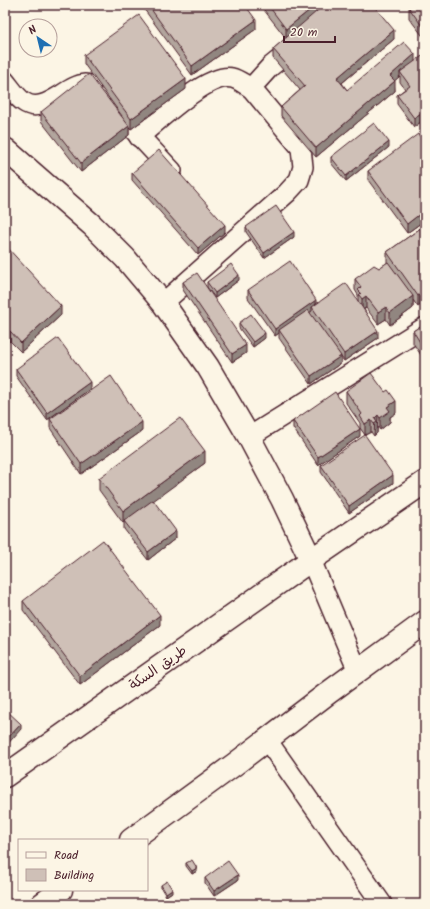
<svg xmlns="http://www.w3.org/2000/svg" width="430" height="909" font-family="Kalam,'Playpen Sans Arabic',sans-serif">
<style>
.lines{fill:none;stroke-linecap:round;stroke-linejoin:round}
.street-casing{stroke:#4a1f2b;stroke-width:22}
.secondary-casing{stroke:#4a1f2b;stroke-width:25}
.street{stroke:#fcf5e5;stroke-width:19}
.secondary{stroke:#fcf5e5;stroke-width:22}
.wall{fill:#b2a59d;stroke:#4a1f2b}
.shaded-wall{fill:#918680;stroke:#4a1f2b}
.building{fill:#cfc0b7;stroke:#4a1f2b}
.labels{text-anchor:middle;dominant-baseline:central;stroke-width:3;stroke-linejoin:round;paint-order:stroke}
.street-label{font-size:14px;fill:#4a1f2b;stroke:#fcf5e5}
</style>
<rect width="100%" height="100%" fill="#fcf5e5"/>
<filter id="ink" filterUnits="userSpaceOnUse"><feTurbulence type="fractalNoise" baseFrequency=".025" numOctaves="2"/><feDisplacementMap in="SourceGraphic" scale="8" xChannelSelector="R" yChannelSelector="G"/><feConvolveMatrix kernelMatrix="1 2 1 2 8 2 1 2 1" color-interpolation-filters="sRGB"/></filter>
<g filter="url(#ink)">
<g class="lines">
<defs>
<g id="street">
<path d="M 5,81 C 10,87 17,98 24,102 C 43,116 67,85 85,84 C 87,84 89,85 91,85"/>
<path d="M 114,109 L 172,171"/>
<path d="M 139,137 C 157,122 208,72 232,78 C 238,79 245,85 251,88"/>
<path d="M 163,303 L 287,193 L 299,180 L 303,167 L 301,148 L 251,88 L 270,67 L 296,46"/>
<path d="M 249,437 L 425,327"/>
<path d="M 311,560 L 348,648 L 358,671"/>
<path d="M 267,740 L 382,904"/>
</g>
<g id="secondary">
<path d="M 5,149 L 92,225 L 125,258 L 163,303 L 208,367 L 249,437 L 282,499 L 311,560"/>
<path d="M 5,776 L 311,560 L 425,482"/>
<path d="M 131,840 L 235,764 L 328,693 L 425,622"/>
<path d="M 42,904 L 61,890"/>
</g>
</defs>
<use href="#street" class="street-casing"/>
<use href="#secondary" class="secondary-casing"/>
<use href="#street" class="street"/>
<use href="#secondary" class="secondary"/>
</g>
<g class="wall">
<path d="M 141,5 L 245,5 L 256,29 L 192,75 Z"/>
<path d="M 260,5 L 373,5 L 394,39 L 342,83 L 347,90 L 415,62 L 425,54 L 425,119 L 414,127 L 397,104 L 397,95 L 405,89 L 400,82 L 400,76 L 394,81 L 395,91 L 316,157 L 281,116 L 281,107 L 300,90 L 273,58 L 273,49 L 286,38 Z"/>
<path d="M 425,5 L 425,39 L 409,18 L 409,8 Z"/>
<path d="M 84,55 L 186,89 L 131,129 L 129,127 L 129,135 L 81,172 L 41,121 L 41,112 L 122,116 L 84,64 Z"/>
<path d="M 425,143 L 425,220 L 407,233 L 368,180 L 368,171 Z"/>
<path d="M 389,147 L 346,181 L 331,163 L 331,157 Z"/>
<path d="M 132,173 L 225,232 L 198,255 L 132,180 Z"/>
<path d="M 425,225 L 418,307 L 413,300 L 413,308 L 390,325 L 386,319 L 378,324 L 366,308 L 364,309 L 378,338 L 344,361 L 341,357 L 341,363 L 311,384 L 279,338 L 279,333 L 275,336 L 248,298 L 248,290 L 316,303 L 358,301 L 358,295 L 355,290 L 355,279 L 379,268 L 387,263 L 387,252 Z"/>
<path d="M 246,227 L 294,237 L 264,258 L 246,232 Z"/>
<path d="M 5,245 L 61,315 L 21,352 L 10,341 Z"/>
<path d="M 239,280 L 215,298 L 207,287 L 207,282 Z"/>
<path d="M 183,282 L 246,353 L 232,362 L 183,290 Z"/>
<path d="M 239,323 L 265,338 L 253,347 L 239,328 Z"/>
<path d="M 425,323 L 425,361 L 413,343 L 413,331 Z"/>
<path d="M 16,369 L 90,389 L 47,420 L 16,376 Z"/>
<path d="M 346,391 L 396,413 L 390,417 L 390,422 L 380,430 L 378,427 L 377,427 L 377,433 L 374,436 L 371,432 L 365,435 L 360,428 L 360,423 L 346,403 Z"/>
<path d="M 50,419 L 142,431 L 81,474 L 50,428 Z"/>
<path d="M 293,421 L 360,436 L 318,465 L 293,428 Z"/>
<path d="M 205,463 L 153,500 L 176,538 L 148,560 L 124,529 L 124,522 L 123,523 L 99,490 L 99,478 Z"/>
<path d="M 321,465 L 393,483 L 349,513 L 321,472 Z"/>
<path d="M 23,601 L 160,625 L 80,685 L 23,610 Z"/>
<path d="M 186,863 L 197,871 L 192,874 L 186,866 Z"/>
<path d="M 205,878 L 238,880 L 214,896 L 205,883 Z"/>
<path d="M 161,885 L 172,892 L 166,896 L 161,888 Z"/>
</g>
<g class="shaded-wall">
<path d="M 316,5 L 328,5 L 286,38 L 286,29 Z"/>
<path d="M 256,20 L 256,29 L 192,75 L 192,66 Z"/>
<path d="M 394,30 L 394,39 L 337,87 L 337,78 Z"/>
<path d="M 415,54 L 415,64 L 400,72 L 400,76 L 390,85 L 390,76 Z"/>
<path d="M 186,79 L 186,89 L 131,129 L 131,119 Z"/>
<path d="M 395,81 L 395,91 L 316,157 L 316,148 Z"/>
<path d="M 425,110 L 425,119 L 414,127 L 414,118 Z"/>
<path d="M 129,126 L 129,135 L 81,172 L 81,163 Z"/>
<path d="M 389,142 L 389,147 L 346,181 L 346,176 Z"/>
<path d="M 425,210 L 425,220 L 407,233 L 407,224 Z"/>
<path d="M 225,225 L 225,232 L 198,255 L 198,248 Z"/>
<path d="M 294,232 L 294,237 L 264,258 L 264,253 Z"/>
<path d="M 239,275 L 239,280 L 215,298 L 215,293 Z"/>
<path d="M 425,286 L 425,302 L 418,307 L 418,296 L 424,287 Z"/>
<path d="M 366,296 L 366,308 L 362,310 L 362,299 Z"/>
<path d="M 413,296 L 413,308 L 390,325 L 390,313 Z"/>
<path d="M 316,300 L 316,307 L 312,307 L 312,311 L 281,332 L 279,330 L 279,333 L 275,336 L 275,329 Z"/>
<path d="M 61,306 L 61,315 L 21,352 L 21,343 Z"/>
<path d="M 386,307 L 386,319 L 378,324 L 378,312 Z"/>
<path d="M 10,331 L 10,341 L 5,345 L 5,336 Z"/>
<path d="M 378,331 L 378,338 L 344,361 L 344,354 Z"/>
<path d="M 265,333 L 265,338 L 253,347 L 253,342 Z"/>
<path d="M 246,345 L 246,353 L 232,362 L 232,354 Z"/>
<path d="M 341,356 L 341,363 L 311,384 L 311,376 Z"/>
<path d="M 90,382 L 90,389 L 47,420 L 47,413 Z"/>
<path d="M 396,401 L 396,413 L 390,417 L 390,422 L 380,430 L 380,418 L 387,407 Z"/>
<path d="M 378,415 L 377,433 L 374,436 L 375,418 Z"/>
<path d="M 371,420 L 371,432 L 365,435 L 365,424 Z"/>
<path d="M 142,422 L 142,431 L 81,474 L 81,464 Z"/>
<path d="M 360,429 L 360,436 L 318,465 L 318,457 Z"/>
<path d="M 205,451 L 205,463 L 123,523 L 123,511 Z"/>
<path d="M 393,475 L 393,483 L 349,513 L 349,506 Z"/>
<path d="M 176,531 L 176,538 L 148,560 L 148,552 Z"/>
<path d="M 160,615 L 160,625 L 80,685 L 80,676 Z"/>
<path d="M 21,724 L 21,729 L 5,747 L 5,741 Z"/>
<path d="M 197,868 L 197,871 L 192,874 L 192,871 Z"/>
<path d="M 238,875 L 238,880 L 214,896 L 214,891 Z"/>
<path d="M 172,889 L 172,892 L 166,896 L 166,893 Z"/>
</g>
<g class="building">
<path d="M 148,5 L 245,5 L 256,20 L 192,66 Z"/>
<path d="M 268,5 L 316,5 L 286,29 Z"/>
<path d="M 324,5 L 373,5 L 394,30 L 337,78 L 347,90 L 404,42 L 415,54 L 390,76 L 395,81 L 316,148 L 281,107 L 305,86 L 273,49 Z"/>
<path d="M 414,5 L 425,5 L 425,30 L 409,8 Z"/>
<path d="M 139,15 L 186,79 L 131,119 L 84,55 Z"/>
<path d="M 425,54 L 425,110 L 414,118 L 397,95 L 410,86 L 400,72 Z"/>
<path d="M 89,74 L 129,126 L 81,163 L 41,112 Z"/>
<path d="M 374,123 L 389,142 L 346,176 L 331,157 Z"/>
<path d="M 418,134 L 425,143 L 425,210 L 407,224 L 368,171 Z"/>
<path d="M 159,150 L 225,225 L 198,248 L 132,173 Z"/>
<path d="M 276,206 L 294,232 L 264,253 L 246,227 Z"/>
<path d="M 425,225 L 425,286 L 424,287 L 425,289 L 425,291 L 418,296 L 387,252 Z"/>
<path d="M 5,245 L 61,306 L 21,343 L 10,331 L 5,336 Z"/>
<path d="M 290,261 L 316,300 L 275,329 L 248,290 Z"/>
<path d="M 388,262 L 413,296 L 390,313 L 386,307 L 378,312 L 366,296 L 362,299 L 359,295 L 361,293 L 358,290 L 361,287 L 355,279 L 374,265 L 379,268 Z"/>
<path d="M 231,264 L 239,275 L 215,293 L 207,282 Z"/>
<path d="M 197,273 L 246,345 L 232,354 L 183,282 Z"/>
<path d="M 346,283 L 378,331 L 344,354 L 312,307 Z"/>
<path d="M 308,310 L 341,356 L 311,376 L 279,330 Z"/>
<path d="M 251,314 L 265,333 L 253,342 L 239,323 Z"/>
<path d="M 425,323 L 425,350 L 413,331 Z"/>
<path d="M 58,338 L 90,382 L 47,413 L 16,369 Z"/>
<path d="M 371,373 L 385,392 L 388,390 L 396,401 L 387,407 L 390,411 L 380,418 L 378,415 L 375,418 L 377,422 L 374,424 L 371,420 L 365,424 L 360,416 L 362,414 L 346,391 Z"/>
<path d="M 111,376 L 142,422 L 81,464 L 50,419 Z"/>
<path d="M 335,392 L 360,429 L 318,457 L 293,421 Z"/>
<path d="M 180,418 L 205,451 L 123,511 L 99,478 Z"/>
<path d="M 365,435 L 393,475 L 349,506 L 321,465 Z"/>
<path d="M 153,500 L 176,531 L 148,552 L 124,521 Z"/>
<path d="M 103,540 L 160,615 L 80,676 L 23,601 Z"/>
<path d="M 5,709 L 21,724 L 5,741 Z"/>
<path d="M 192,860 L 197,868 L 192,871 L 186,863 Z"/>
<path d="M 228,861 L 238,875 L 214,891 L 205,878 Z"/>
<path d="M 167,881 L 172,889 L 166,893 L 161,885 Z"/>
</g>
</g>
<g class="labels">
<g class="street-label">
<text transform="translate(158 668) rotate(-35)">طريق السكة</text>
</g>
</g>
<rect width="430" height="909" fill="none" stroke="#fcf5e5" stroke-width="20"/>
<rect x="10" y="10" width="410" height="889" fill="none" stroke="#4a1f2b" stroke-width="1.5" filter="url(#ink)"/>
<rect x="18" y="839" width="130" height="52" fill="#fcf5e5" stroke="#b59f9b"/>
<rect x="26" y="852" width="20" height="6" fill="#fcf5e5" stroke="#b59f9b"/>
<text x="54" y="859" font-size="12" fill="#4a1f2b">Road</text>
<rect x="26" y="869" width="20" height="12" fill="#cfc0b7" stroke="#b59f9b"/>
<text x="54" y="879" font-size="12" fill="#4a1f2b">Building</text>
<g transform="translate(38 38) rotate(325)"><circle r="19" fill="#fcf5e5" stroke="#b59f9b"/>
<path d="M0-3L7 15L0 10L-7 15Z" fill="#1f6fb2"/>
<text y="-6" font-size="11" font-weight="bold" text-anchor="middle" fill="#4a1f2b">N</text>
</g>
<path d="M284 36v6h51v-6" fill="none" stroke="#4a1f2b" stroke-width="2"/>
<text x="290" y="36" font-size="12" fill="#4a1f2b" stroke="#fcf5e5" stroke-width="3" paint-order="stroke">20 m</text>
</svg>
